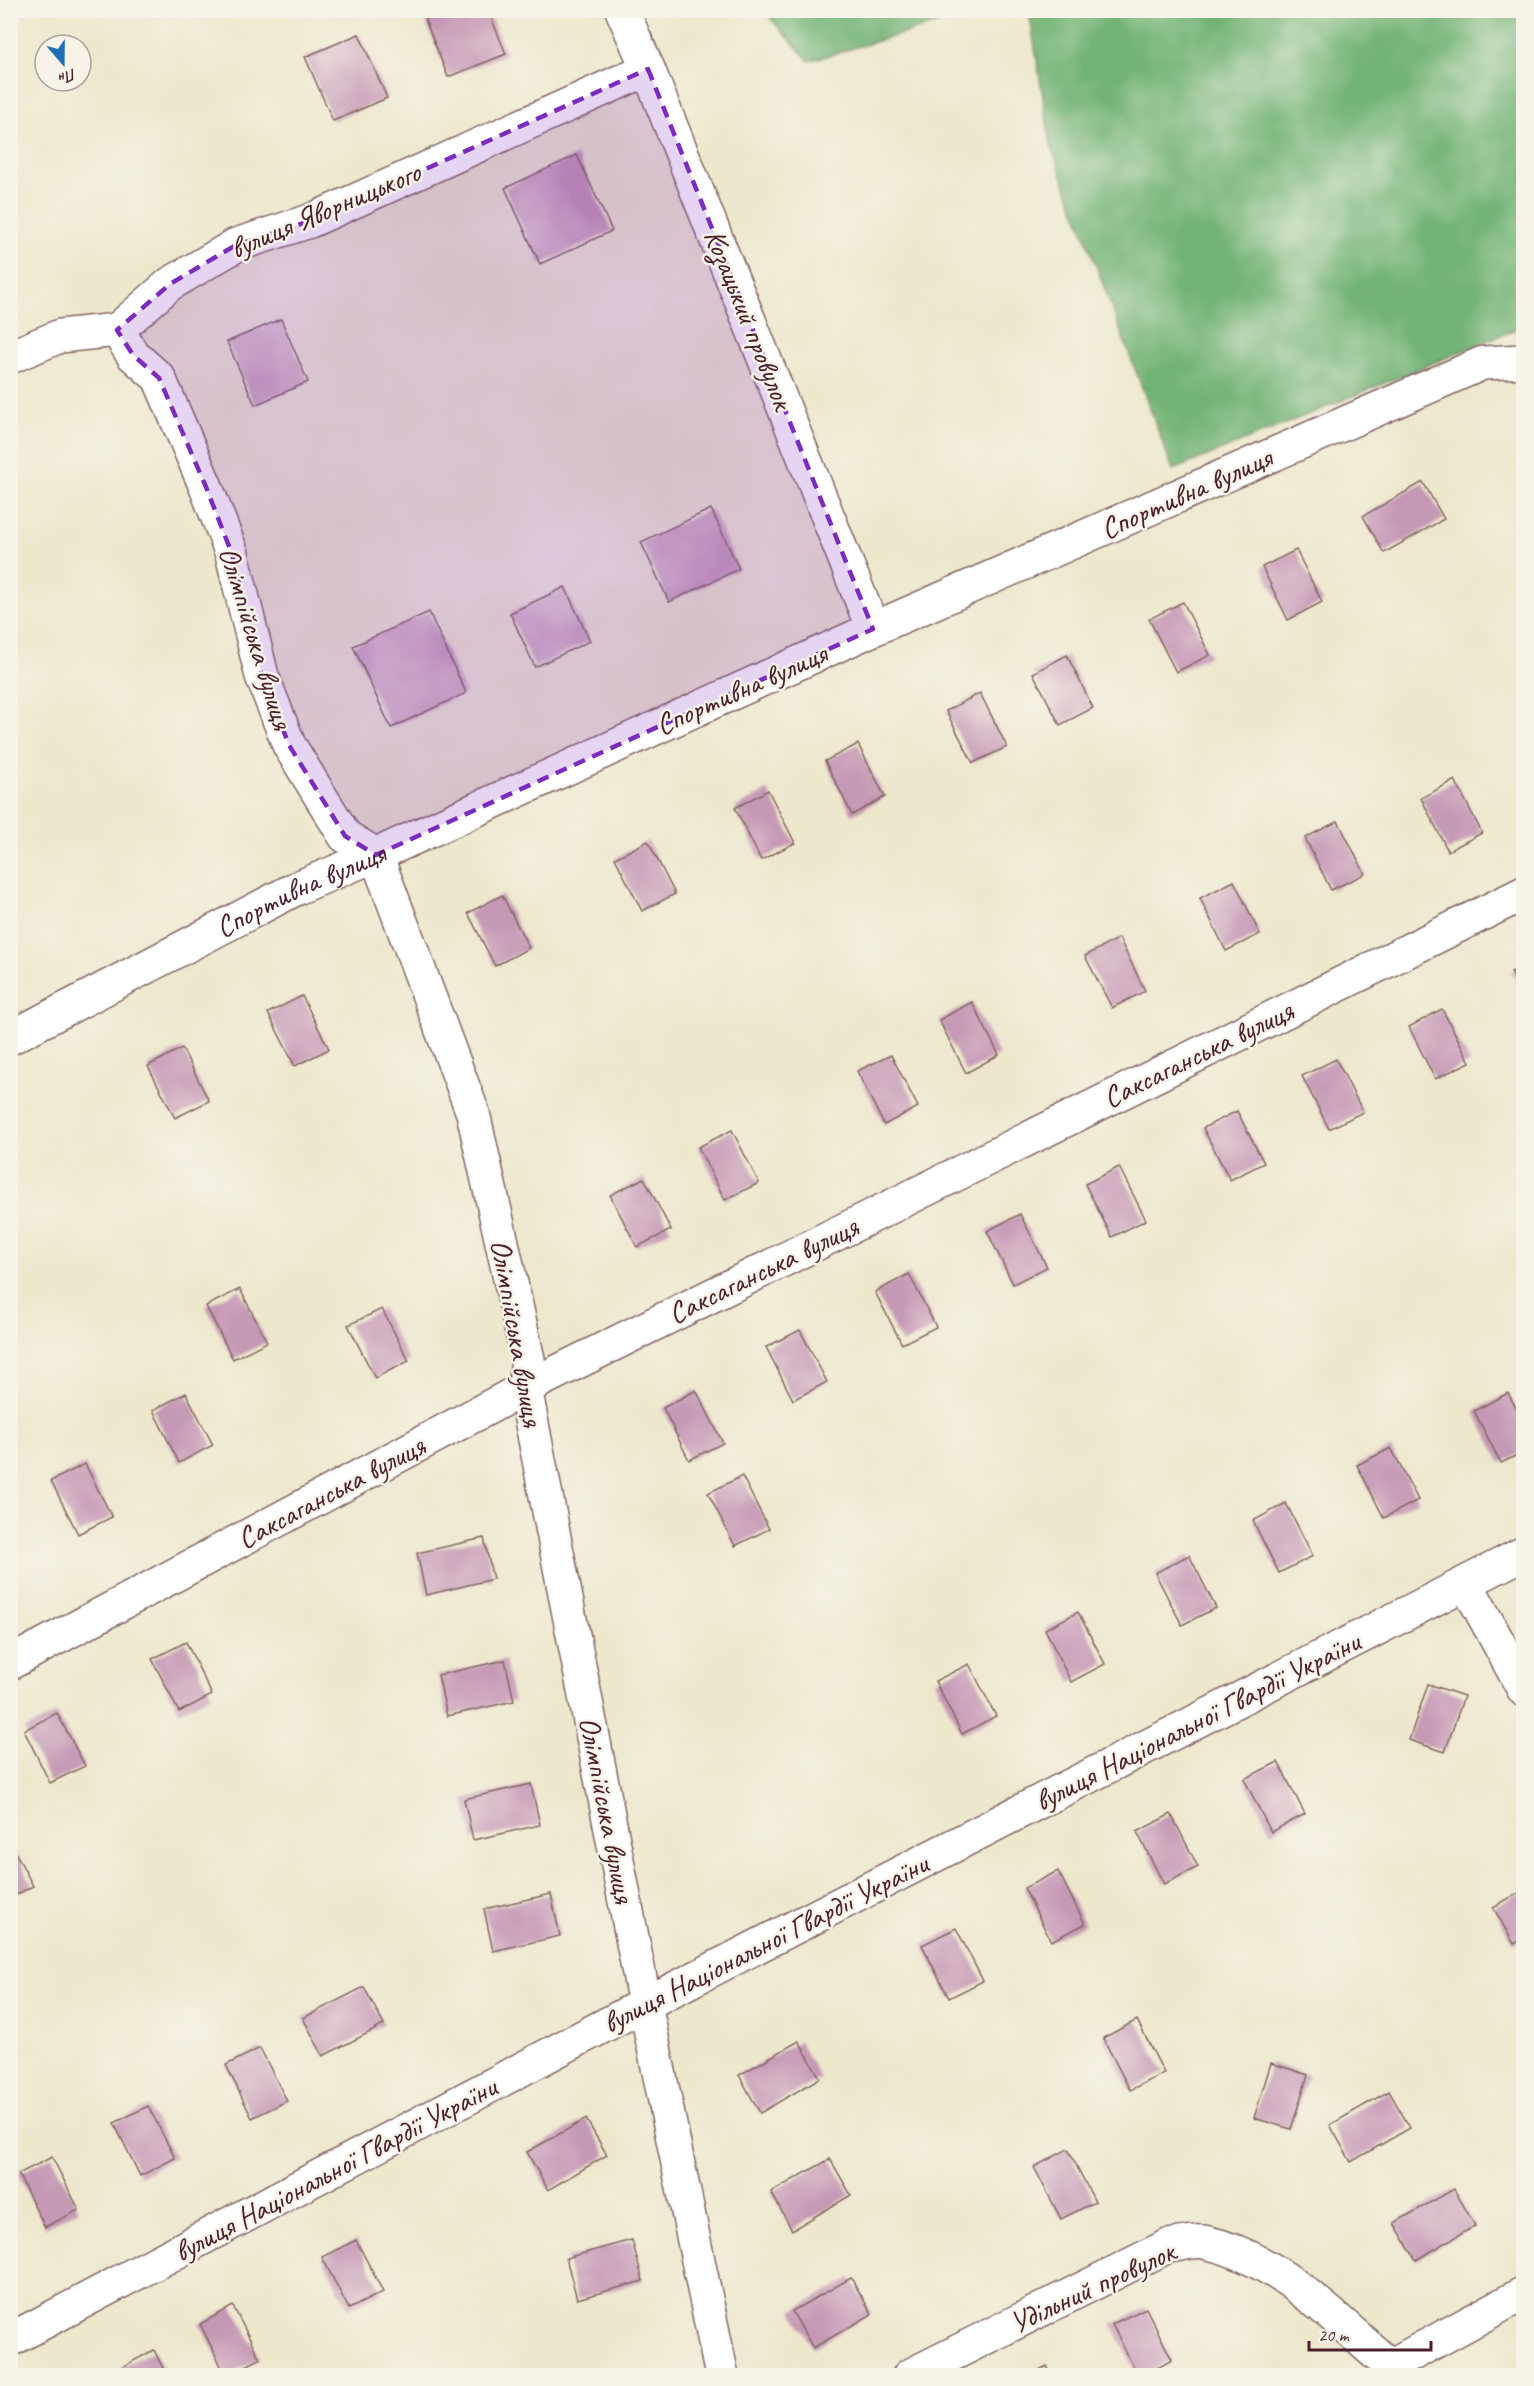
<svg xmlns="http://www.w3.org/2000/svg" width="1534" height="2386" font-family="Caveat,sans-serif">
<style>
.forest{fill:#72b376;stroke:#5e6950;stroke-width:1.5}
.building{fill:#c598b5}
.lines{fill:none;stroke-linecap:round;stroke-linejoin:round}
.street-casing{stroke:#836563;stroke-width:36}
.street{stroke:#fff;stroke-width:33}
.marked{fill:#7b2cbf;fill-opacity:0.2;stroke:#7b2cbf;stroke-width:4.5;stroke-dasharray:12 8;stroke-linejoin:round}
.labels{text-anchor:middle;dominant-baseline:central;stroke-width:5;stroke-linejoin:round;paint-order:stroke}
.street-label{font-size:30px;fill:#4a1f2b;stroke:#f7f3e8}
</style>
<rect width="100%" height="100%" fill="#f7f3e8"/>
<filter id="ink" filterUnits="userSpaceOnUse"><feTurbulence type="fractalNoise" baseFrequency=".0167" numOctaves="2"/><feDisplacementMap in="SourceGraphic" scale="12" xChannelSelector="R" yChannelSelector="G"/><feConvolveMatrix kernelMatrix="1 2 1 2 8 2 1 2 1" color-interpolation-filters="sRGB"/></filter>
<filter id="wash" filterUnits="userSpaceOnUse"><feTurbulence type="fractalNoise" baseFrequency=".008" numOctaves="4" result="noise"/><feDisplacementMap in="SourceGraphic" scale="24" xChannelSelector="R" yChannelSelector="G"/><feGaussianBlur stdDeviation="1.35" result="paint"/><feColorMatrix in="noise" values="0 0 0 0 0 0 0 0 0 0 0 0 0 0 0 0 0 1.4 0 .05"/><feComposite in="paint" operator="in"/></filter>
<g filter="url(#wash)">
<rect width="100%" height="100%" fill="#ede7cc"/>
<g class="forest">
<path d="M 764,11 L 981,11 L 809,61 Z"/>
<path d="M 1029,11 L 1523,11 L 1523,326 L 1173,470 L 1051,146 Z"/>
</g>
<g id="blocks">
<g class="building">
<path d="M 427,10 L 488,10 L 506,54 L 448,77 L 422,12 Z"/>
<path d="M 359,34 L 387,98 L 333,121 L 305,57 Z"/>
<path d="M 577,155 L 612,231 L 540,264 L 505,188 Z"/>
<path d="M 281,319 L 308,382 L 255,405 L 227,342 Z"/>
<path d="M 1423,482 L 1444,519 L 1384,553 L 1363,516 Z"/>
<path d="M 711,509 L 739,569 L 669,602 L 641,542 Z"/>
<path d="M 1296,550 L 1322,602 L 1288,620 L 1262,567 Z"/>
<path d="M 565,587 L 590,641 L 535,667 L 510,613 Z"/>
<path d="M 1183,602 L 1210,655 L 1176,672 L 1149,619 Z"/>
<path d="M 429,612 L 466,693 L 391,728 L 353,646 Z"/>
<path d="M 1067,655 L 1093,708 L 1060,725 L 1033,673 Z"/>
<path d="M 980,693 L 1007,747 L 973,763 L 946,711 Z"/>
<path d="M 858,744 L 885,797 L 852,815 L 825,761 Z"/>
<path d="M 1455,780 L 1482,833 L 1448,851 L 1421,798 Z"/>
<path d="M 768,790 L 795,843 L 761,860 L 735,808 Z"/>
<path d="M 1338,821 L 1365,874 L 1331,890 L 1305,838 Z"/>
<path d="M 648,841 L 675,894 L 642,911 L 615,858 Z"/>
<path d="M 1234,881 L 1260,934 L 1226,951 L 1200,898 Z"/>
<path d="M 502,895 L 529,948 L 495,966 L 468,913 Z"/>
<path d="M 1119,938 L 1145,991 L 1112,1008 L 1085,956 Z"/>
<path d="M 1524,965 L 1524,996 L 1511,972 Z"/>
<path d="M 302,996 L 329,1049 L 295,1066 L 268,1013 Z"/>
<path d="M 972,1002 L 999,1055 L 966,1073 L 939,1020 Z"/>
<path d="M 1442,1009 L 1470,1062 L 1435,1079 L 1409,1027 Z"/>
<path d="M 182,1048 L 209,1101 L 175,1118 L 148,1066 Z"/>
<path d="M 891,1055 L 918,1107 L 884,1125 L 857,1071 Z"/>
<path d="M 1336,1059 L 1363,1112 L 1329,1129 L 1302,1076 Z"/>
<path d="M 1237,1111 L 1264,1163 L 1230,1180 L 1203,1128 Z"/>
<path d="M 732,1130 L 759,1183 L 725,1200 L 698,1147 Z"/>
<path d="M 1119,1167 L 1146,1220 L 1112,1237 L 1085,1184 Z"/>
<path d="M 644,1178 L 671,1230 L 637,1247 L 610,1195 Z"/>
<path d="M 1020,1214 L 1047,1267 L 1013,1284 L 987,1231 Z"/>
<path d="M 909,1274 L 936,1327 L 902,1344 L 875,1292 Z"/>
<path d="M 240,1289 L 267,1342 L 233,1359 L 206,1306 Z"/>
<path d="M 382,1309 L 409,1361 L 375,1378 L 348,1325 Z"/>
<path d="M 800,1330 L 827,1382 L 793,1400 L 766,1347 Z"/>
<path d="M 696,1390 L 723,1443 L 689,1460 L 663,1408 Z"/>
<path d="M 186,1393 L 213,1445 L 179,1463 L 153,1410 Z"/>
<path d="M 1508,1393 L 1524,1423 L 1524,1452 L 1501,1463 L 1474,1411 Z"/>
<path d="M 1391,1448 L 1418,1500 L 1384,1518 L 1357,1465 Z"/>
<path d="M 85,1464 L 112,1517 L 78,1534 L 51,1481 Z"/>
<path d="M 742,1476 L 769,1529 L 735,1546 L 708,1493 Z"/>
<path d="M 1286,1503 L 1313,1556 L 1279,1573 L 1253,1521 Z"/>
<path d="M 484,1538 L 493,1579 L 426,1595 L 417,1553 Z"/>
<path d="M 1189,1555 L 1216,1608 L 1182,1625 L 1155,1573 Z"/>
<path d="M 1078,1612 L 1105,1664 L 1071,1682 L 1045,1629 Z"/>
<path d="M 186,1642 L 212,1695 L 179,1712 L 152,1659 Z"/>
<path d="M 505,1660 L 514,1701 L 447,1716 L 438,1675 Z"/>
<path d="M 969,1664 L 996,1716 L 962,1734 L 935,1681 Z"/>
<path d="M 1428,1684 L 1464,1696 L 1445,1752 L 1409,1740 Z"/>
<path d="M 57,1713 L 85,1766 L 50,1783 L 24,1730 Z"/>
<path d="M 1278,1762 L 1305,1814 L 1271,1832 L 1244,1779 Z"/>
<path d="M 531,1784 L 540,1825 L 473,1840 L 464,1799 Z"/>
<path d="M 1171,1814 L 1198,1867 L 1164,1884 L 1137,1832 Z"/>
<path d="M 10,1842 L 33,1886 L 10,1898 Z"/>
<path d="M 1058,1871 L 1085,1924 L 1051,1941 L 1024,1888 Z"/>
<path d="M 1524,1890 L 1524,1939 L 1514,1944 L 1493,1907 Z"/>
<path d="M 551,1894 L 560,1936 L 493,1951 L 484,1909 Z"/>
<path d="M 956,1928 L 983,1981 L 949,1998 L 922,1945 Z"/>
<path d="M 364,1987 L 384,2025 L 323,2056 L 303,2018 Z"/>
<path d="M 1137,2020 L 1164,2073 L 1130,2090 L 1103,2038 Z"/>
<path d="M 799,2041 L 820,2078 L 760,2113 L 739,2075 Z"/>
<path d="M 260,2048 L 287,2101 L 252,2118 L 226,2065 Z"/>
<path d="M 1271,2063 L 1308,2075 L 1291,2129 L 1254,2118 Z"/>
<path d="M 1389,2091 L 1410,2128 L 1351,2162 L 1330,2125 Z"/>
<path d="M 148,2106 L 175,2158 L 140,2176 L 114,2123 Z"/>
<path d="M 586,2119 L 607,2155 L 548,2190 L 527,2152 Z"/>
<path d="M 1068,2149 L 1095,2202 L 1061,2219 L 1034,2167 Z"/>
<path d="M 52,2157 L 79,2210 L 45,2227 L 18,2174 Z"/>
<path d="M 830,2159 L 851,2195 L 792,2230 L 771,2192 Z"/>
<path d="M 1454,2189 L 1475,2226 L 1416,2260 L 1394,2223 Z"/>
<path d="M 356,2240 L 383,2292 L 349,2309 L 322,2257 Z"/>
<path d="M 632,2240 L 643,2281 L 577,2299 L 566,2258 Z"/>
<path d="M 851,2278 L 872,2314 L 813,2348 L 792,2311 Z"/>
<path d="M 233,2306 L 260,2359 L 226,2376 L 200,2324 Z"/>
<path d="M 1146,2308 L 1172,2360 L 1143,2376 L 1138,2376 L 1112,2324 Z"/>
<path d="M 154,2350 L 167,2376 L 124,2376 L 120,2368 Z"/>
<path d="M 1047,2366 L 1052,2376 L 1027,2376 Z"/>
</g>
</g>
</g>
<g filter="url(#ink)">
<use href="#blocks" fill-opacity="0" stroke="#836563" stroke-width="1.5"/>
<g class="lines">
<defs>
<g id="street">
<path d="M 622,10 L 648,69 L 873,629"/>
<path d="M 117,330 L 133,355 L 159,378 L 206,487 L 232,554 L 262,676 L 289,745 L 345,836 L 376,855 L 473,1113 L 528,1359 L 525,1388 L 645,2004 L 722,2376"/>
<path d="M 10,357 L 60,336 L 117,330 L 170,284 L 236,245 L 310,221 L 648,69"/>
<path id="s1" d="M 10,1038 L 297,888 L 376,855 L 873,629 L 1483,363 L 1524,361"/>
<path d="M 1466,1583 L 1524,1690"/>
<path d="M 10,1663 L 525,1388 L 1524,893"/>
<path d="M 10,2340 L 645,2004 L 1524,1553"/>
<path d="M 1390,2366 L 1524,2293"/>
<path d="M 909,2376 L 1168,2246 C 1179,2245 1193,2240 1204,2242 C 1278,2257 1335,2319 1390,2366"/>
</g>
</defs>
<use href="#street" class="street-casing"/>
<use href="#street" class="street"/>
</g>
</g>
<path class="marked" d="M 648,69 L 873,629 L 376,855 L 345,836 L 289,745 L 262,676 L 232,554 L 206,487 L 159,378 L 133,355 L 117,330 L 170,284 L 236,245 L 310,221 Z"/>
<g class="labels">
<g class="street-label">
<text transform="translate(325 210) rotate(-23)">вулиця Яворницького</text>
<text transform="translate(749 319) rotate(68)">Козацький провулок</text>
<text transform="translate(1186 493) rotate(-24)">Спортивна вулиця</text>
<text transform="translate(256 638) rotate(73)">Олімпійська вулиця</text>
<text transform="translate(741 689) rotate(-24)">Спортивна вулиця</text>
<text stroke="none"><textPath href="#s1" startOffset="326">Спортивна вулиця</textPath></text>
<text transform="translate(1198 1054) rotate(-26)">Саксаганська вулиця</text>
<text transform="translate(763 1270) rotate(-26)">Саксаганська вулиця</text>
<text transform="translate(517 1333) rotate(80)">Олімпійська вулиця</text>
<text transform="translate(331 1492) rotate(-28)">Саксаганська вулиця</text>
<text transform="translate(1197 1721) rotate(-27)">вулиця Національної Гвардії України</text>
<text transform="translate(607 1810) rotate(79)">Олімпійська вулиця</text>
<text transform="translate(765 1943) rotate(-27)">вулиця Національної Гвардії України</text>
<text transform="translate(335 2169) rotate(-28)">вулиця Національної Гвардії України</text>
<text transform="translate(1092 2287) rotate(-25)">Удільний провулок</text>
</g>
</g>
<rect width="1534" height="2386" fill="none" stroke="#f7f3e8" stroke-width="36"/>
<g transform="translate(63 63) rotate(160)"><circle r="28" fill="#f7f3e8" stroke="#b29e9c" stroke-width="1.5"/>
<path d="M0-4.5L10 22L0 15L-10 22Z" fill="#1f6fb2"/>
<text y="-9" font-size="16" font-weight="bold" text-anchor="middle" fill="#4a1f2b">Пн</text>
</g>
<path d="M1309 2341v9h122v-9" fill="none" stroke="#4a1f2b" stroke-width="3"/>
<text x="1318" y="2341" font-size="18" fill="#4a1f2b" stroke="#f7f3e8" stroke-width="4.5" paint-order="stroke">20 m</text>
</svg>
